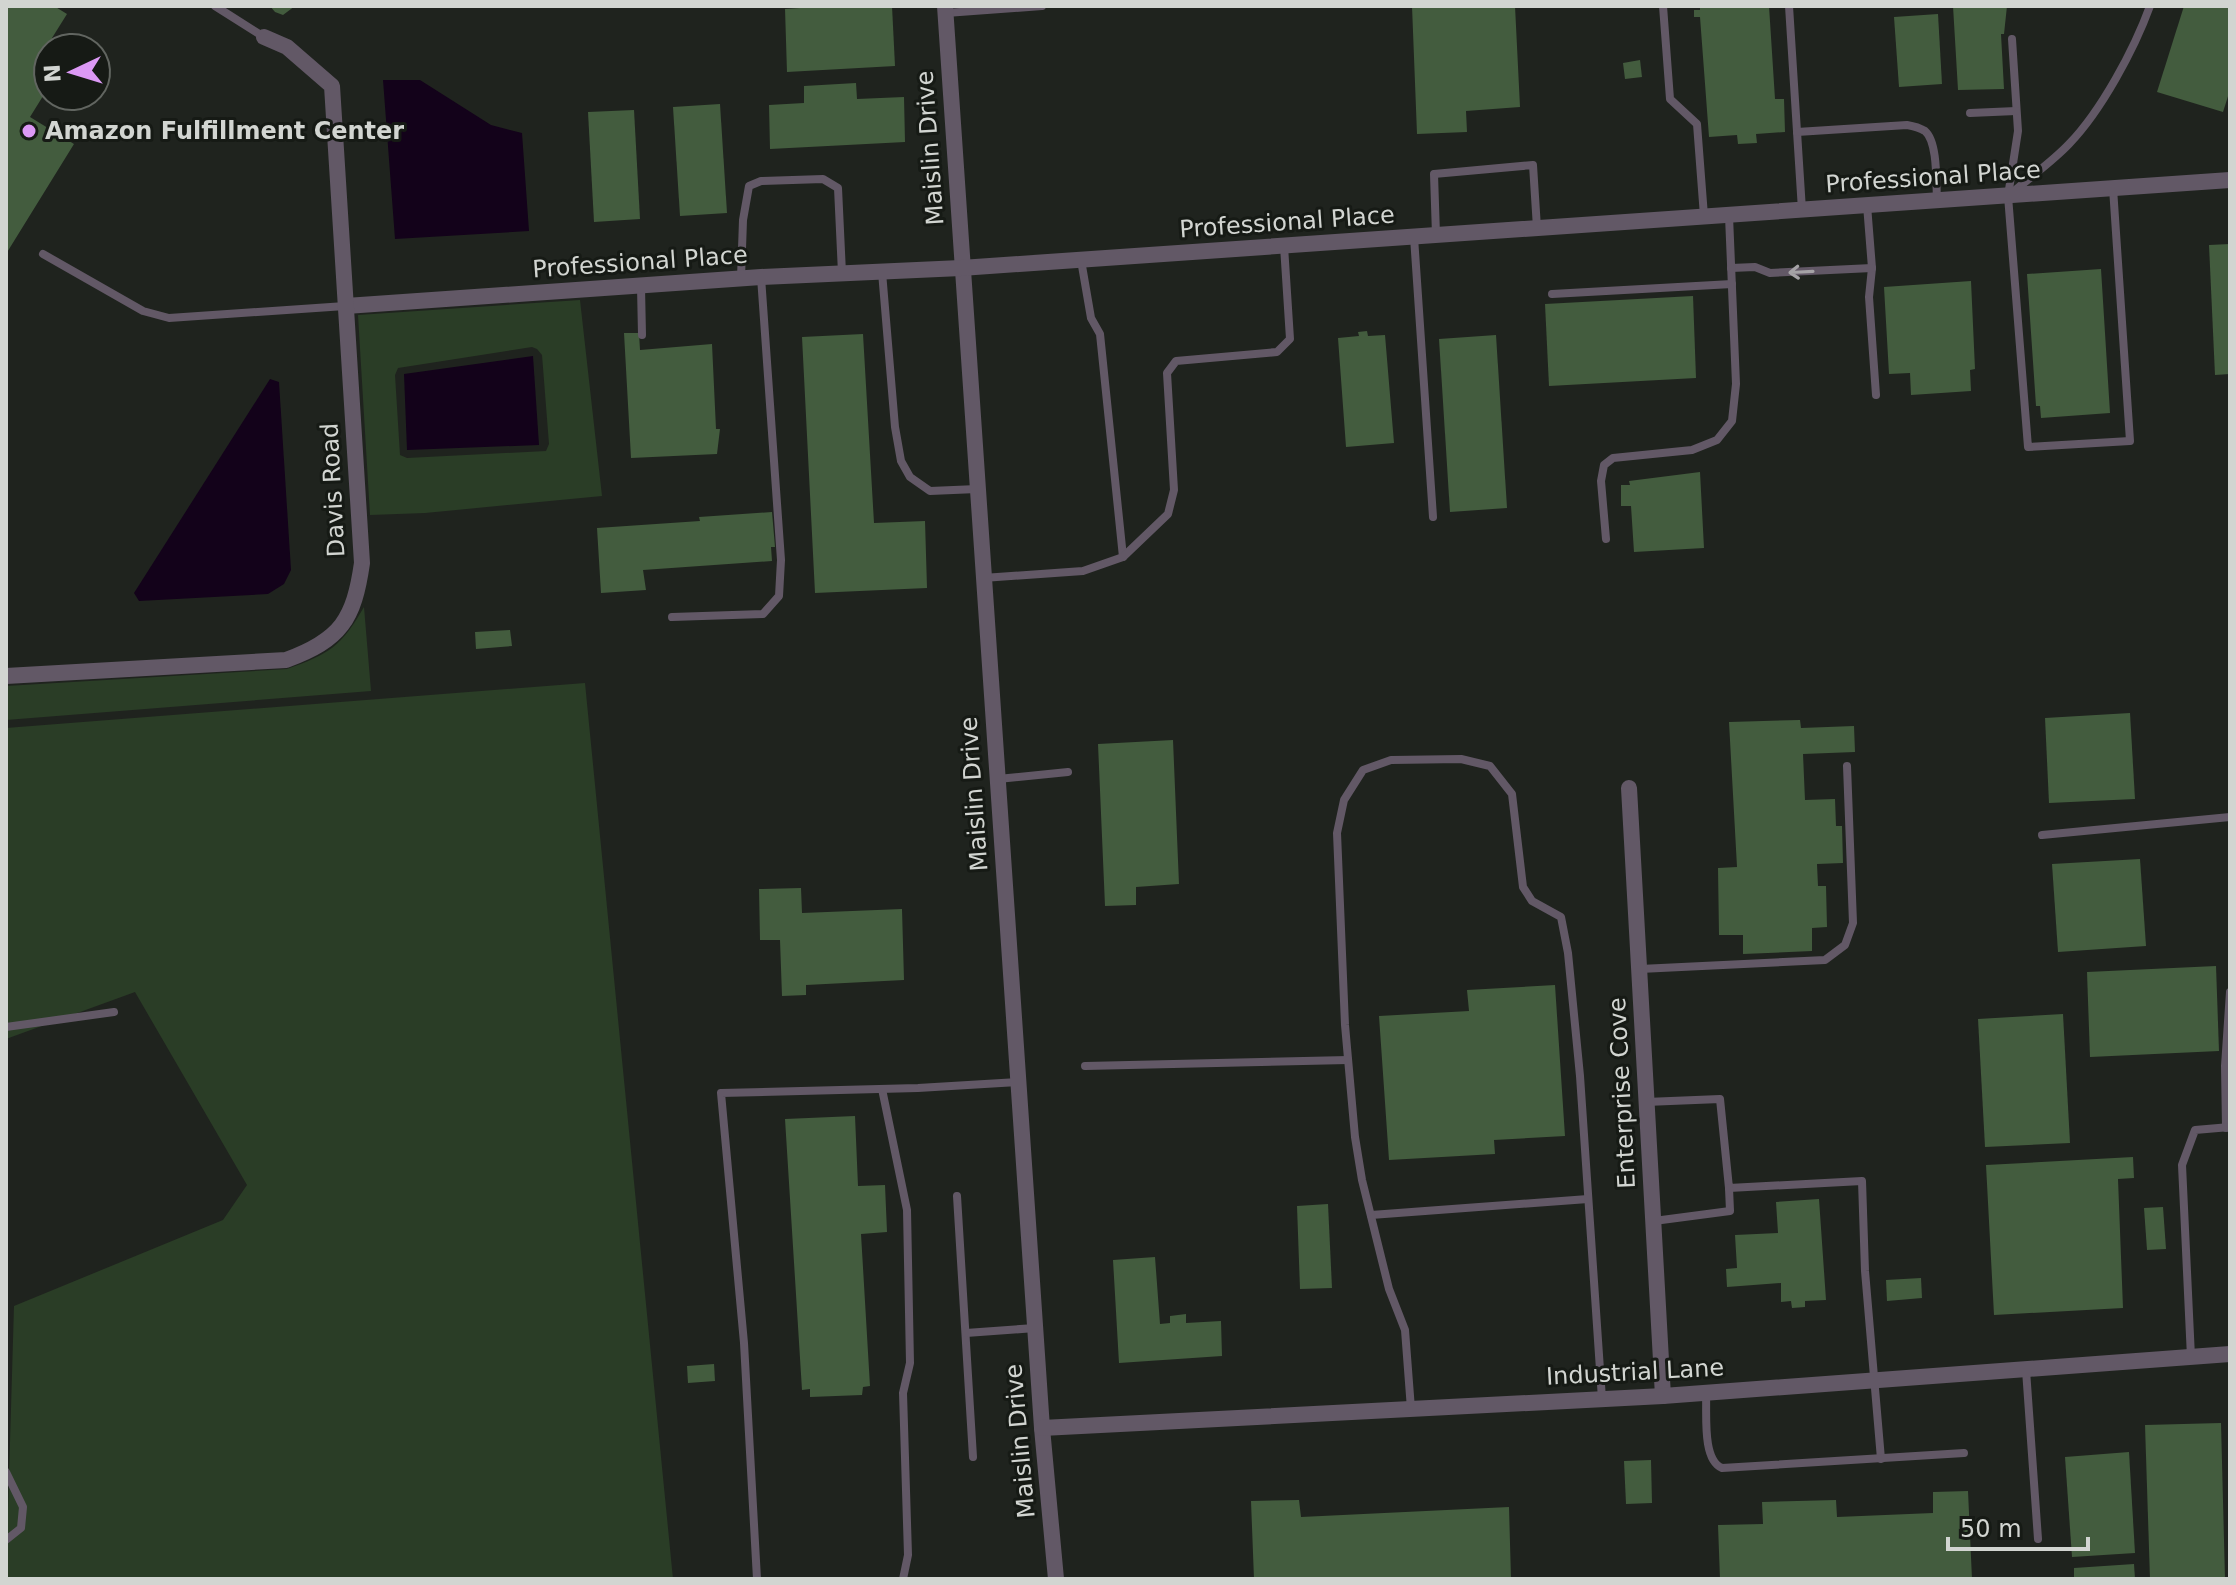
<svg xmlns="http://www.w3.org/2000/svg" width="2236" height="1585" font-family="'DejaVu Sans',sans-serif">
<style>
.green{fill:#2a3d26;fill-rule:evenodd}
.water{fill:#13021a}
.building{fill:#435c3e}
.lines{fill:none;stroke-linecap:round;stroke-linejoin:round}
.service{stroke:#625866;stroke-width:8}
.minor{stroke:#625866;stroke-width:16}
.oneway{stroke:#a5a3a6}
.poi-dot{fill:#dc99f5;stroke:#161a15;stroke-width:3}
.labels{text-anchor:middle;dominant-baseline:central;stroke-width:6;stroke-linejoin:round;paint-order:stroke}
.poi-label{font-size:24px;font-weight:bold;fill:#d2d5d1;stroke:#161a15;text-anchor:start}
.street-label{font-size:24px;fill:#d2d5d1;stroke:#161a15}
</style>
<rect width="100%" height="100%" fill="#1f231e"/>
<g class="green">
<path d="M 580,300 L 602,496 L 425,513 L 370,515 L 358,315 ZM 532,347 L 537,349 L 542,355 L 549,444 L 546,451 L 407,458 L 400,455 L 395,375 L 398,368 Z"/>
<path d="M 364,607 L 371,691 L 6,720 L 6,686 L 287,669 C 329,654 341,647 364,607 Z"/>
<path d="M 585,683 L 673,1579 L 6,1579 L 14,1306 L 223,1220 L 247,1185 L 135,992 L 6,1039 L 6,728 Z"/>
</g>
<g class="water">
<path d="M 383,80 L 420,80 L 491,125 L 522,133 L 529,231 L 395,239 Z"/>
<path d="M 533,356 L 539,445 L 407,450 L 404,374 Z"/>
<path d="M 270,379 L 279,382 L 291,570 L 284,584 L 268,594 L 139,601 L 134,593 Z"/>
</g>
<g class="building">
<path d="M 6,6 L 54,6 L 67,14 L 52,38 L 69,48 L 48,48 L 48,88 L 30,117 L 74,144 L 6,254 Z"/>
<path d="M 270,6 L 295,6 L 283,15 L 275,12 Z"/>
<path d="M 830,6 L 892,6 L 895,66 L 787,72 L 785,9 Z"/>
<path d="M 1412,6 L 1515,6 L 1520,107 L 1466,111 L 1467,132 L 1417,134 Z"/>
<path d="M 1700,6 L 1769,6 L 1775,99 L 1784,99 L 1785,132 L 1756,134 L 1757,143 L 1738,144 L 1737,135 L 1709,137 L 1700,17 L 1694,17 L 1694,10 L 1700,10 Z"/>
<path d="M 1953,6 L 2007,6 L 2004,34 L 2001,34 L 2004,89 L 1958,90 Z"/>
<path d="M 2184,6 L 2230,6 L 2230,90 L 2223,112 L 2157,92 Z"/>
<path d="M 1938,14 L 1942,84 L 1899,87 L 1894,17 Z"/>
<path d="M 1640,60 L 1642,77 L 1625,79 L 1623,63 Z"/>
<path d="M 856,83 L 857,99 L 904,97 L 905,142 L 770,149 L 769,105 L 804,103 L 804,86 Z"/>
<path d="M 720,104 L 727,213 L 680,216 L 673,107 Z"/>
<path d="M 634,110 L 640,219 L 594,222 L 588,112 Z"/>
<path d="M 2230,244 L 2230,374 L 2215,375 L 2209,245 Z"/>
<path d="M 2101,269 L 2110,413 L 2041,418 L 2040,406 L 2036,406 L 2027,274 Z"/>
<path d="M 1971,281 L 1975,369 L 1970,370 L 1971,391 L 1911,395 L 1910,373 L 1889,374 L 1884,287 Z"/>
<path d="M 1693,296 L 1696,378 L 1549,386 L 1545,304 Z"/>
<path d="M 1367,331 L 1368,336 L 1385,335 L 1394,443 L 1346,447 L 1338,338 L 1359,336 L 1358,332 Z"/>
<path d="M 624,333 L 639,333 L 640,350 L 712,344 L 716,429 L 720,429 L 717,454 L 631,458 Z"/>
<path d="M 863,334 L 874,523 L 925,521 L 927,588 L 815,593 L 802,337 Z"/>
<path d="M 1496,335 L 1507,508 L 1450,512 L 1439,339 Z"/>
<path d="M 1700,472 L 1704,548 L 1634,552 L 1631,506 L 1621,506 L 1621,485 L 1630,485 L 1629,481 Z"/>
<path d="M 772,512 L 775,547 L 771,547 L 772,561 L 643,570 L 646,590 L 601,593 L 597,528 L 700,521 L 699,517 Z"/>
<path d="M 510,630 L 512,646 L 476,649 L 475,632 Z"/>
<path d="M 2130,713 L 2135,799 L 2049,803 L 2045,718 Z"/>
<path d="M 1800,720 L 1801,728 L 1854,726 L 1855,752 L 1803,754 L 1805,800 L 1835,799 L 1836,826 L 1842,826 L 1843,863 L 1817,864 L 1818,886 L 1826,886 L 1827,927 L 1812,928 L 1812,951 L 1743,954 L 1743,935 L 1719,935 L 1718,868 L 1737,867 L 1729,722 Z"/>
<path d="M 1173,740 L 1179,884 L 1136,887 L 1136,905 L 1105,906 L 1098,744 Z"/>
<path d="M 2140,859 L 2146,946 L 2058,952 L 2052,864 Z"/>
<path d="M 801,888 L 802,913 L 902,909 L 904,980 L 806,985 L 806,995 L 782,996 L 780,940 L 760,940 L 759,889 Z"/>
<path d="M 2216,966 L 2219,1051 L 2090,1057 L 2087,972 Z"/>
<path d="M 1555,985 L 1565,1136 L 1494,1140 L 1495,1154 L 1389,1160 L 1379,1016 L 1469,1011 L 1467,990 Z"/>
<path d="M 2063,1014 L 2070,1143 L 1985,1147 L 1978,1019 Z"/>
<path d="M 855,1116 L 858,1186 L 885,1185 L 887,1232 L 861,1234 L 870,1386 L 863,1387 L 862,1395 L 810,1397 L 810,1389 L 802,1390 L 785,1119 Z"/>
<path d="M 2133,1157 L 2134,1178 L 2118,1179 L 2123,1308 L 1994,1315 L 1986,1165 Z"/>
<path d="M 1819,1199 L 1826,1300 L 1805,1301 L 1805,1307 L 1792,1308 L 1791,1301 L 1781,1302 L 1781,1283 L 1727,1287 L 1726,1269 L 1737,1268 L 1735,1235 L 1778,1233 L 1776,1202 Z"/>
<path d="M 1328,1204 L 1332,1288 L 1300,1289 L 1297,1206 Z"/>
<path d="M 2163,1207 L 2166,1249 L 2147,1250 L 2144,1208 Z"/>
<path d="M 1155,1257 L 1160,1324 L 1170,1323 L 1170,1316 L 1186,1314 L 1186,1323 L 1221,1321 L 1222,1356 L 1119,1363 L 1113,1260 Z"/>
<path d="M 1921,1278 L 1922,1298 L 1887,1301 L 1886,1280 Z"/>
<path d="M 714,1364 L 715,1381 L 688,1383 L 687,1366 Z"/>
<path d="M 2221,1423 L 2225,1579 L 2150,1579 L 2145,1425 Z"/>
<path d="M 2129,1452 L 2135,1553 L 2072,1557 L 2065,1457 Z"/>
<path d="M 1651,1460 L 1652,1503 L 1626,1504 L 1624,1461 Z"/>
<path d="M 1968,1491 L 1972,1579 L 1720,1579 L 1718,1525 L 1763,1524 L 1762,1502 L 1836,1500 L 1837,1517 L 1933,1513 L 1933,1492 Z"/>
<path d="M 1299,1500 L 1301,1517 L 1509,1507 L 1511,1579 L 1254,1579 L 1251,1501 Z"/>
<path d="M 2134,1564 L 2135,1579 L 2074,1579 L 2074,1568 Z"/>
</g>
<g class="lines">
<g class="service">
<path d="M 215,6 L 264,37"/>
<path d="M 1663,6 L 1670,99 L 1697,124 L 1704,216"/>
<path d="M 1789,6 L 1802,210"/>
<path d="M 946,13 L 1042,6"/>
<path d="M 2012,39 L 2018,131 L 2008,196 L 2028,447 L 2130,441 L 2113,188"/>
<path d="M 1970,113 L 2016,111"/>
<path d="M 1797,132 L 1907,125 C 1913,126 1920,128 1925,131 C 1938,142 1936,183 1937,200"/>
<path d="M 2012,193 C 2030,177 2052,162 2069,144 C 2101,111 2134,50 2150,6"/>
<path d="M 1867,205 L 1872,268 L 1869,297 L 1876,395"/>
<path d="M 1436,235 L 1434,174 L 1533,165 L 1537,228"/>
<path d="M 1414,237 L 1433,517"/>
<path d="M 43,254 L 143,311 L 169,318 L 345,306"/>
<path d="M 1081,260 L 1091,318 L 1100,334 L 1123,557"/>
<path d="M 1731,268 L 1755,267 L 1770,273 L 1872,268"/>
<path d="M 882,272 L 895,427 L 901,461 L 910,477 L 930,491 L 977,489"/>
<path d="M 741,278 L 743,220 L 749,186 L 761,181 L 823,179 L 838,188 L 842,273"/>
<path d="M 641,287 L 642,335"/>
<path d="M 1552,294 L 1732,284"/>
<path d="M 1606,539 L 1601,481 L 1604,465 L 1613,458 L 1692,450 L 1717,440 L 1732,421 L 1736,384 L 1729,216"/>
<path d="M 983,578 L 1083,571 L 1123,557 L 1168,514 L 1174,490 L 1167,373 L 1176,361 L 1277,352 L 1290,339 L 1284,246"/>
<path d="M 672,617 L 763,614 L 779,596 L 781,560 L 761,277"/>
<path d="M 998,779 L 1068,772"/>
<path d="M 2042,835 L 2230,817"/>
<path d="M 1640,969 L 1825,960 L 1845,945 L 1853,923 L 1847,766"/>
<path d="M 6,1027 L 114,1012"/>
<path d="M 1085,1066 L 1348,1060"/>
<path d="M 882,1089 L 907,1210 L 910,1363 L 903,1393 L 908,1555 L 903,1579"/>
<path d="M 1646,1102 L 1720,1099 L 1729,1188 L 1862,1181 L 1865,1271 L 1881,1459"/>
<path d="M 2226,1128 L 2225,1066 L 2230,992"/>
<path d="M 957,1196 L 973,1457"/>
<path d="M 1371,1215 L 1588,1199"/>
<path d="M 1654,1221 L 1730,1211 L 1729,1188"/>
<path d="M 966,1333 L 1035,1328"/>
<path d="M 2191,1357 L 2182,1165 L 2195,1130 L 2230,1127"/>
<path d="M 2026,1370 L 2038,1539"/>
<path d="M 1706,1394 C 1707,1414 1702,1460 1722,1468 L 1964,1453"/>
<path d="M 1411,1409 L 1405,1330 L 1389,1289 L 1362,1180 L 1355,1137 L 1345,1025 L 1337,833 L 1344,800 L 1363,770 L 1391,760 L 1461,759 L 1490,766 L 1512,794 L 1523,887 L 1532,901 L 1561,917 L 1568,953 L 1580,1076 L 1602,1399"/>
<path d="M 6,1472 L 23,1507 L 21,1528 L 6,1540"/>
<path d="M 757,1579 L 744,1343 L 721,1093 L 918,1088 L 1018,1082"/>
</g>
<g class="minor">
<path d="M 945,6 L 1042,1428 L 1056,1579"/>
<path d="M 346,306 L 761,277 L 961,268 L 2230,180"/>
<path d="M 6,676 L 286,660 C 341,640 354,619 362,563 L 332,86 L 287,47 L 264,37"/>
<path d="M 1629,788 L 1663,1396"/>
<path d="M 1042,1428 L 1663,1396 L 2230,1354"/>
</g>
</g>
<defs><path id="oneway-shaft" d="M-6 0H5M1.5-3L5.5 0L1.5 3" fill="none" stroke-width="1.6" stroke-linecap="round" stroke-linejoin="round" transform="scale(2)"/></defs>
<use class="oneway" href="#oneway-shaft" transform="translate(1801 272) rotate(177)"/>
<circle class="poi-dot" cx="29" cy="131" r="8"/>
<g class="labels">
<g class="poi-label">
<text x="45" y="131">Amazon Fulfillment Center</text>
</g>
<g class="street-label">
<text transform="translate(930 148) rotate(-94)">Maislin Drive</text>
<text transform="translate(1933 177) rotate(-4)">Professional Place</text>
<text transform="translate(1287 222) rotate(-4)">Professional Place</text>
<text transform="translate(640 262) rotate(-4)">Professional Place</text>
<text transform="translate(333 490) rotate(-93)">Davis Road</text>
<text transform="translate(974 794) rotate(-94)">Maislin Drive</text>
<text transform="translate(1622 1093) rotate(-93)">Enterprise Cove</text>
<text transform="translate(1635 1372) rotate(-3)">Industrial Lane</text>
<text transform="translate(1020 1441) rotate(-95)">Maislin Drive</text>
</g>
</g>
<rect width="2236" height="1585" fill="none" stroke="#d2d5d1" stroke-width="16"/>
<g transform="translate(72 72) rotate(266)"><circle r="38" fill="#161a15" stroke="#616560" stroke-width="2"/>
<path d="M0-6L14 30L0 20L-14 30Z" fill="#dc99f5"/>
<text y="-12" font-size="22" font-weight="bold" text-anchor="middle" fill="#d2d5d1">N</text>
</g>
<path d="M1948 1537v12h140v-12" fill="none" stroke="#d2d5d1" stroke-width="4"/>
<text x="1960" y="1537" font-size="24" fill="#d2d5d1" stroke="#161a15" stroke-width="6" paint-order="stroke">50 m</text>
</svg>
